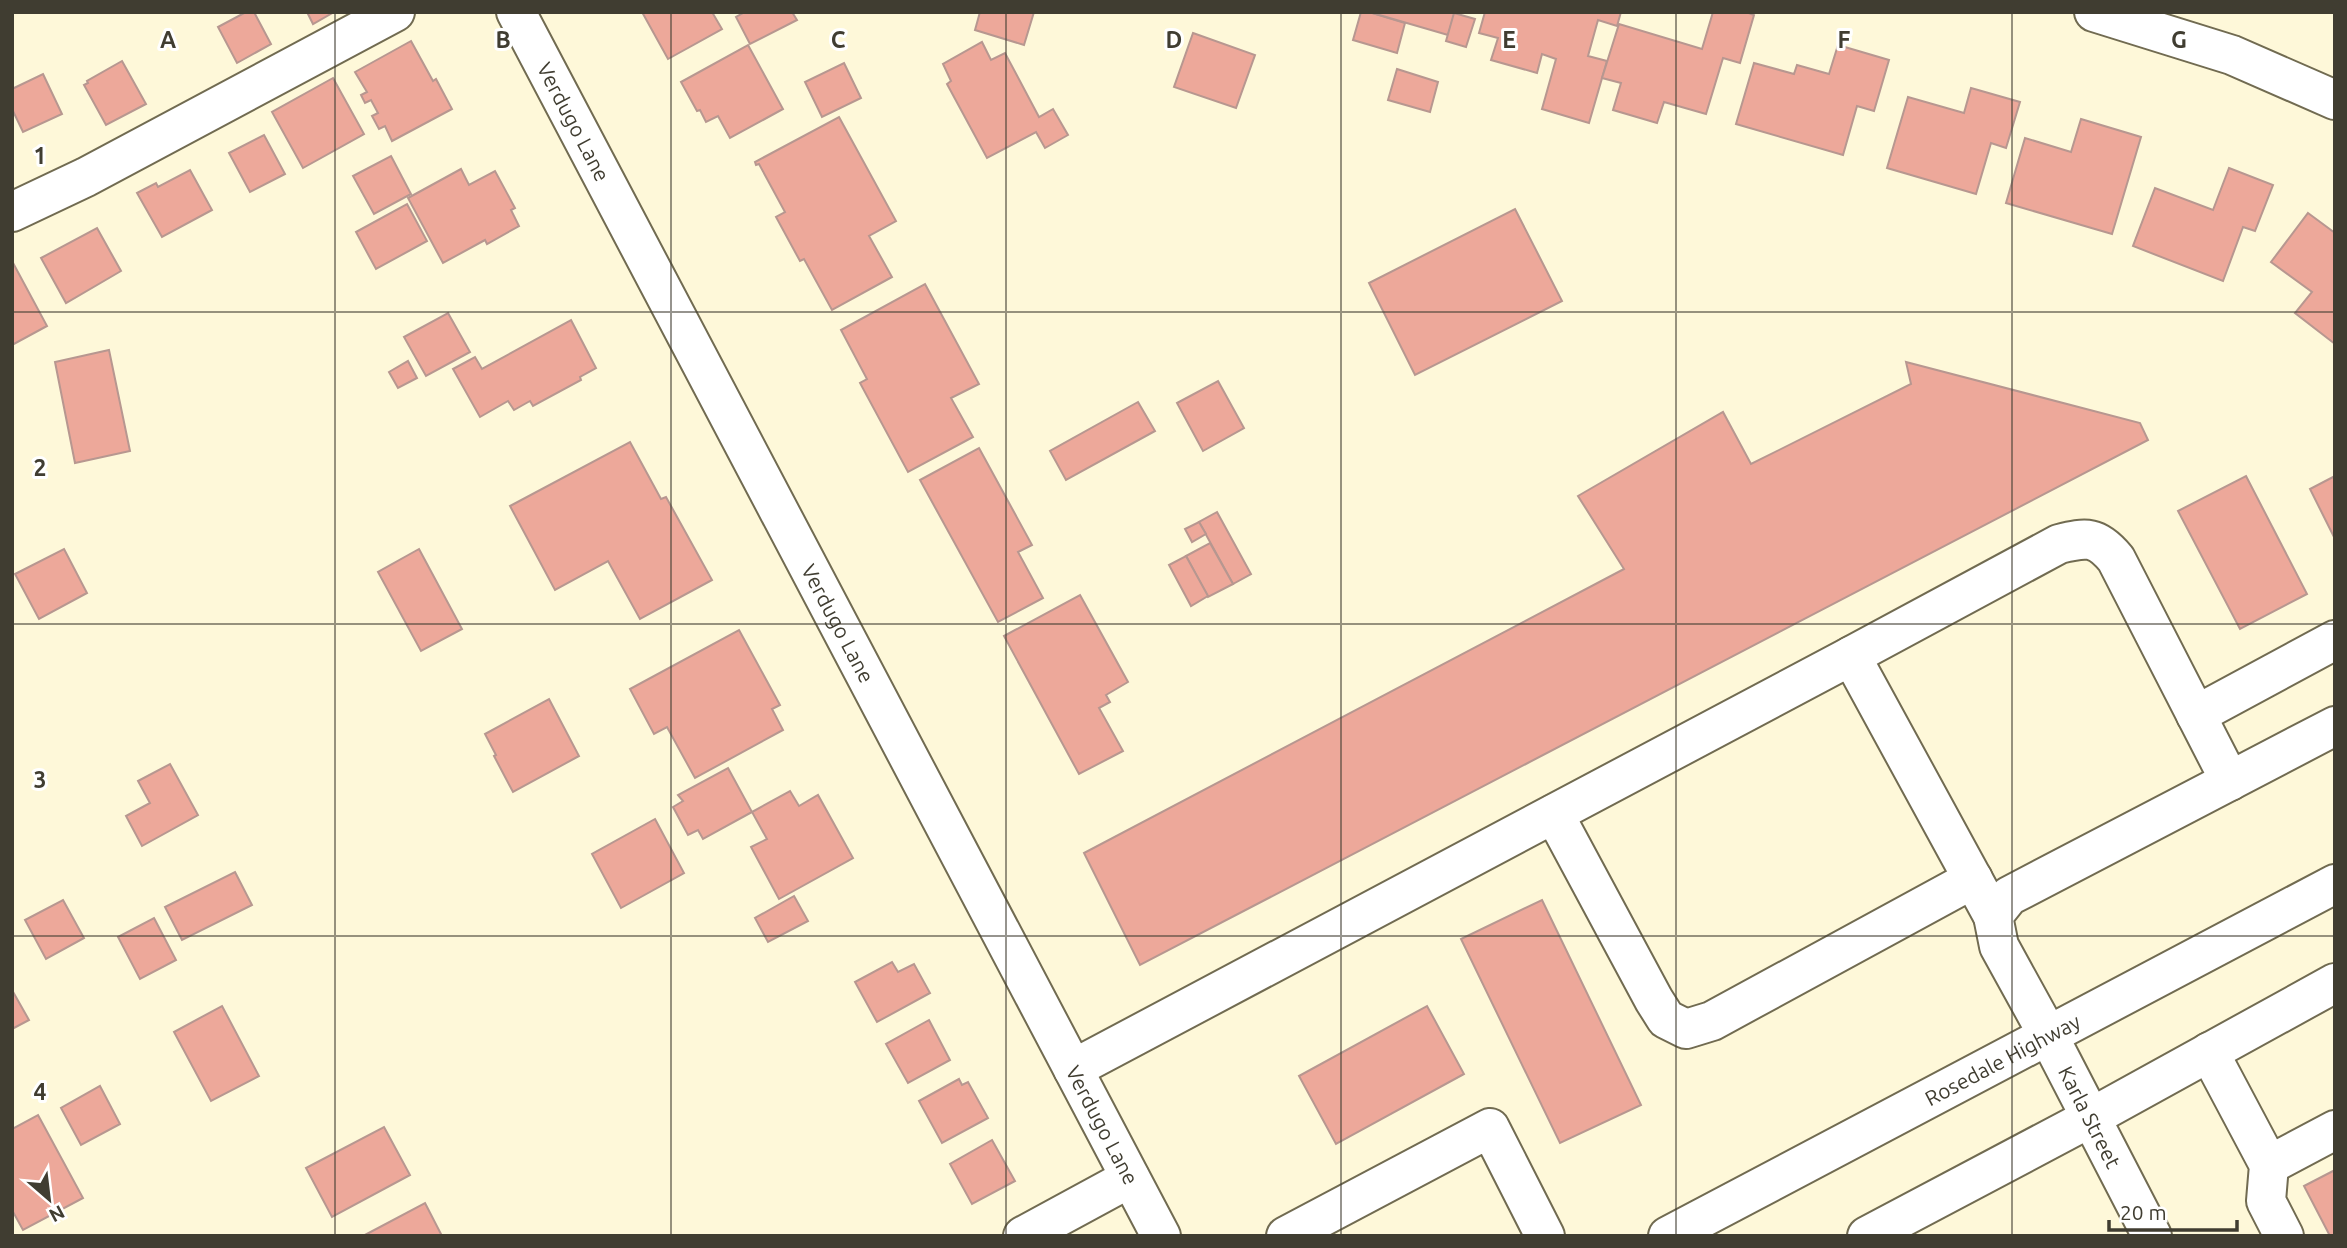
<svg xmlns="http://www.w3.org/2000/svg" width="2347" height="1248" font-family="Ubuntu,sans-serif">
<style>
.building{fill:#eda89a;stroke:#b79790;stroke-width:2}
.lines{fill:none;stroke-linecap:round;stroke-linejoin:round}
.minor-casing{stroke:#716b51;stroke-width:42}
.major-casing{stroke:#716b51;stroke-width:42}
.minor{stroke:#fff;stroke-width:38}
.major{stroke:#fff;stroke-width:38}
.grid{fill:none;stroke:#403d31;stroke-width:2;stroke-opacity:0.55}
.labels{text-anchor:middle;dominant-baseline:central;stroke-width:6;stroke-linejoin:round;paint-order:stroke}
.street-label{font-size:21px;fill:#403d31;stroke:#fff}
.grid-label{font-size:23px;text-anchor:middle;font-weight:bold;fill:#403d31;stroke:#fff;stroke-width:6;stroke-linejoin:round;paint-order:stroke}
</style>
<rect width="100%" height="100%" fill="#fef8d9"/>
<g class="building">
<path d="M 246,12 L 254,12 L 271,44 L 237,63 L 218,27 Z"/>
<path d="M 307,12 L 334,12 L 313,24 Z"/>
<path d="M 642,12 L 712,12 L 722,29 L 668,59 Z"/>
<path d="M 745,12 L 792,12 L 797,20 L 750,44 L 736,17 Z"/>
<path d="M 980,12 L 1034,12 L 1024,45 L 975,30 Z"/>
<path d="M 1361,12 L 1369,12 L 1405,23 L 1397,53 L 1353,40 Z"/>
<path d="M 1369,12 L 1455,12 L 1448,35 Z"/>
<path d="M 1485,12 L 1621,12 L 1617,26 L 1598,20 L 1588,56 L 1607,61 L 1589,123 L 1542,109 L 1556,59 L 1542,54 L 1537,73 L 1491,60 L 1498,38 L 1479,33 Z"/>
<path d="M 1713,12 L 1746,12 L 1754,15 L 1740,63 L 1723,58 L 1706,114 L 1664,102 L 1657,123 L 1613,110 L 1621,83 L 1602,78 L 1619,24 L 1702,49 Z"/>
<path d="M 1454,13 L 1475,19 L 1466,47 L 1446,41 Z"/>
<path d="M 1193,33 L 1255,55 L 1236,108 L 1174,87 Z"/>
<path d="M 411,41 L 433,81 L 436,79 L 452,109 L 392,141 L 385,126 L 379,129 L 372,116 L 378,113 L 371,100 L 365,103 L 361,95 L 367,92 L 355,72 Z"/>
<path d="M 982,42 L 991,60 L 1005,53 L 1039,117 L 1053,109 L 1068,135 L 1045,148 L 1036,132 L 987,158 L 947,84 L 951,81 L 943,64 Z"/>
<path d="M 748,45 L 783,109 L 730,138 L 718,116 L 706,122 L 700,110 L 697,111 L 681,82 Z"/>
<path d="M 1838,45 L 1889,60 L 1874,111 L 1857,106 L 1843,155 L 1736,124 L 1754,63 L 1794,74 L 1797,65 L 1829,74 Z"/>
<path d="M 122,61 L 146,104 L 106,125 L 84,85 L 88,83 L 87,81 Z"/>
<path d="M 844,63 L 861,98 L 822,117 L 805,82 Z"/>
<path d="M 1397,69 L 1438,82 L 1430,112 L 1388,100 Z"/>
<path d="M 43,74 L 62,114 L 23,132 L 12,109 L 12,89 Z"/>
<path d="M 333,78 L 364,134 L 303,168 L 272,112 Z"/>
<path d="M 1971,88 L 2020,102 L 2006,148 L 1991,143 L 1976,194 L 1887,168 L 1908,97 L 1964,113 Z"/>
<path d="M 839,117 L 896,221 L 869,236 L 892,277 L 832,310 L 804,259 L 800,261 L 776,217 L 785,212 L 759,164 L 756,165 L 755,162 Z"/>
<path d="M 2081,119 L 2141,137 L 2112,234 L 2006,203 L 2025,138 L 2071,152 Z"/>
<path d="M 264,135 L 285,174 L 250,192 L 229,153 Z"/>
<path d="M 391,156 L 411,194 L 374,214 L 353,176 Z"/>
<path d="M 2229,168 L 2273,185 L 2255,231 L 2243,227 L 2223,281 L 2133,246 L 2155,188 L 2213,210 Z"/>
<path d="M 461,169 L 469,185 L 495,171 L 515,208 L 511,210 L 519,226 L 487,244 L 485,240 L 443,263 L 408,198 Z"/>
<path d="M 190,170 L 212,210 L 162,237 L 137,193 L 156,183 L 158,187 Z"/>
<path d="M 407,204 L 427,241 L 376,269 L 356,232 Z"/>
<path d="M 1515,209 L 1562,301 L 1415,375 L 1369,283 Z"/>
<path d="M 2308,213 L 2335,233 L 2335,344 L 2295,313 L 2312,292 L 2271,262 Z"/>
<path d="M 97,228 L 121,271 L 66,303 L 41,258 Z"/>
<path d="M 12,261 L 47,326 L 12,345 Z"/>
<path d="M 925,284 L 979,384 L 951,398 L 973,437 L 908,472 L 860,383 L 867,379 L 841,330 Z"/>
<path d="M 448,313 L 470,352 L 426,376 L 404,337 Z"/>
<path d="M 571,320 L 596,368 L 580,377 L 581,380 L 533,406 L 530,401 L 514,410 L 508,401 L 480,417 L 453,369 L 475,357 L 482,369 Z"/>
<path d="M 109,350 L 130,451 L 75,463 L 55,362 Z"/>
<path d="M 408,361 L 417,378 L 398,388 L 389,372 Z"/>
<path d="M 1906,362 L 2140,423 L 2148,440 L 1140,965 L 1084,853 L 1624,569 L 1578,496 L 1723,412 L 1751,464 L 1911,384 Z"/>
<path d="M 1218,381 L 1244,428 L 1203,451 L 1177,403 Z"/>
<path d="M 1138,402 L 1155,431 L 1066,480 L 1050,451 Z"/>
<path d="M 630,442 L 661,499 L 666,497 L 712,580 L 640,619 L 608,561 L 555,590 L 510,506 Z"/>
<path d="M 979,448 L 1032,545 L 1018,552 L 1043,598 L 998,622 L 920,480 Z"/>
<path d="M 2246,476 L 2307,594 L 2240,629 L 2178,511 Z"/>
<path d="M 2335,476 L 2335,539 L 2310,489 Z"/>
<path d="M 1217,512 L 1251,574 L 1233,584 L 1199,522 Z"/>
<path d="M 1199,522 L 1206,534 L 1192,542 L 1185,529 Z"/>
<path d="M 1210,543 L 1233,584 L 1208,597 L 1186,556 Z"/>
<path d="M 64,549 L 87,593 L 39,619 L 15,574 Z"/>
<path d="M 419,549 L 462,629 L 421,651 L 378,572 Z"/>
<path d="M 1186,556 L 1208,596 L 1191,606 L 1169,565 Z"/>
<path d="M 1080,595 L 1128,682 L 1106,695 L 1110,702 L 1099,708 L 1123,751 L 1079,774 L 1004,636 Z"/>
<path d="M 739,630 L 780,705 L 772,709 L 783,730 L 695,778 L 667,727 L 654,734 L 630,689 Z"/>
<path d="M 549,699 L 579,756 L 513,792 L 494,756 L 496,755 L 485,734 Z"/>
<path d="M 170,764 L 198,815 L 142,846 L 126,816 L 150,803 L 138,781 Z"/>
<path d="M 728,768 L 752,812 L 703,839 L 698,830 L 688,835 L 673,807 L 683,801 L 678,795 Z"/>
<path d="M 790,791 L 799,806 L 818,795 L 853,858 L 779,899 L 751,847 L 767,839 L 752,812 Z"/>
<path d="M 655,819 L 684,873 L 621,908 L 592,854 Z"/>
<path d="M 235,872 L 252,905 L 182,940 L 165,907 Z"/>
<path d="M 794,896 L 808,921 L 768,942 L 755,918 Z"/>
<path d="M 63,900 L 84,938 L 46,959 L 25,920 Z"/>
<path d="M 1542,900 L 1641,1105 L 1560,1143 L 1461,939 Z"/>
<path d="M 154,918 L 176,960 L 140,979 L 118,937 Z"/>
<path d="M 892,962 L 898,972 L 914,964 L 930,993 L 877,1022 L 855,982 Z"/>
<path d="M 12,990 L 29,1020 L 12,1029 Z"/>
<path d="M 222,1006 L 259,1076 L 211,1101 L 174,1032 Z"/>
<path d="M 1427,1006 L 1464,1074 L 1336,1144 L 1299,1076 Z"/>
<path d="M 929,1020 L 950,1060 L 908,1083 L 886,1044 Z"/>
<path d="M 959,1079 L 962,1085 L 968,1082 L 988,1118 L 942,1143 L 919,1101 Z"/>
<path d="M 100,1086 L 120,1124 L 81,1145 L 61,1108 Z"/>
<path d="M 38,1115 L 83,1198 L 23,1230 L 12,1210 L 12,1129 Z"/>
<path d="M 384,1127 L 410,1175 L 332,1217 L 306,1168 Z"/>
<path d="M 992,1140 L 1015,1181 L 972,1204 L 950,1164 Z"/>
<path d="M 2335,1170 L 2335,1236 L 2330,1236 L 2304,1186 Z"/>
<path d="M 425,1203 L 442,1236 L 363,1236 Z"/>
</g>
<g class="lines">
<defs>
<g id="minor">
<path id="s1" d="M 516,12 L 1161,1236"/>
<path d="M 2094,12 L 2232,55 L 2335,100"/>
<path d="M 12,212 L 86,177 L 395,12"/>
<path d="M 1851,656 L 2059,544 C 2087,537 2097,536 2116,559 L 2230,781"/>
<path d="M 2196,715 L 2335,640"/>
<path d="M 1554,814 L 1654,1000 L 1666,1019 L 1686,1029 L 1712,1021 L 1973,879"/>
<path d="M 2209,1052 L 2269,1165 L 2266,1201 L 2284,1236"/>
<path d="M 1073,1069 L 1851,656 L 1993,916"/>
<path d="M 2269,1165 L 2335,1130"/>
<path d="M 1023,1236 L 1130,1178"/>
<path d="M 1286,1236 L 1490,1128 L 1545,1236"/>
<path d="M 2152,1236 L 2048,1035 L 1999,946 L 1993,916 L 2009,896 L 2335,726"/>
</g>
<g id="major">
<path id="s2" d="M 1668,1236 L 2335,884"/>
<path d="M 1867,1236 L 2090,1118 L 2335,983"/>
</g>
</defs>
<use href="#minor" class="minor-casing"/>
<use href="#major" class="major-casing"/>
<use href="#minor" class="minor"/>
<use href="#major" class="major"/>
</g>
<path class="grid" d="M 335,12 L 335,1236M 671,12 L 671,1236M 1006,12 L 1006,1236M 1341,12 L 1341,1236M 1676,12 L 1676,1236M 2012,12 L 2012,1236M 12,312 L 2335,312M 12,624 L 2335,624M 12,936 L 2335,936"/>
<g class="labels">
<g class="street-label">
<text stroke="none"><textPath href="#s1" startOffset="124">Verdugo Lane</textPath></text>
<text stroke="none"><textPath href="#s1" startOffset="691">Verdugo Lane</textPath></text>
<text stroke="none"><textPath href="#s2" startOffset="378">Rosedale Highway</textPath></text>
<text transform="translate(2090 1117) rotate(63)">Karla Street</text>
<text stroke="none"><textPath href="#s1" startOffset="1258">Verdugo Lane</textPath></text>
</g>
</g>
<g class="grid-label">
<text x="168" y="48">A</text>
<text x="503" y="48">B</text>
<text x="838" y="48">C</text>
<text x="1174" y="48">D</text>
<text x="1509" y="48">E</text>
<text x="1844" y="48">F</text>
<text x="2179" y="48">G</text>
<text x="40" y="164">1</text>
<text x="40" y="476">2</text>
<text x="40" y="788">3</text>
<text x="40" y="1100">4</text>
</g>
<rect width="2347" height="1248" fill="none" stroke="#403d31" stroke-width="28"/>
<g transform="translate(49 1199) rotate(152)" stroke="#ffffff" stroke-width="5" paint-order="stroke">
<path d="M0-5L12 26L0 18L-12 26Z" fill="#403d31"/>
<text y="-10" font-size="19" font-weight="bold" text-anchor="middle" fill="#403d31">N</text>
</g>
<path d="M2109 1220v10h128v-10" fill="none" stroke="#403d31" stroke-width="3.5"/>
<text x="2120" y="1220" font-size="21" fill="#403d31" stroke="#ffffff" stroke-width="5" paint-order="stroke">20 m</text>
</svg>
